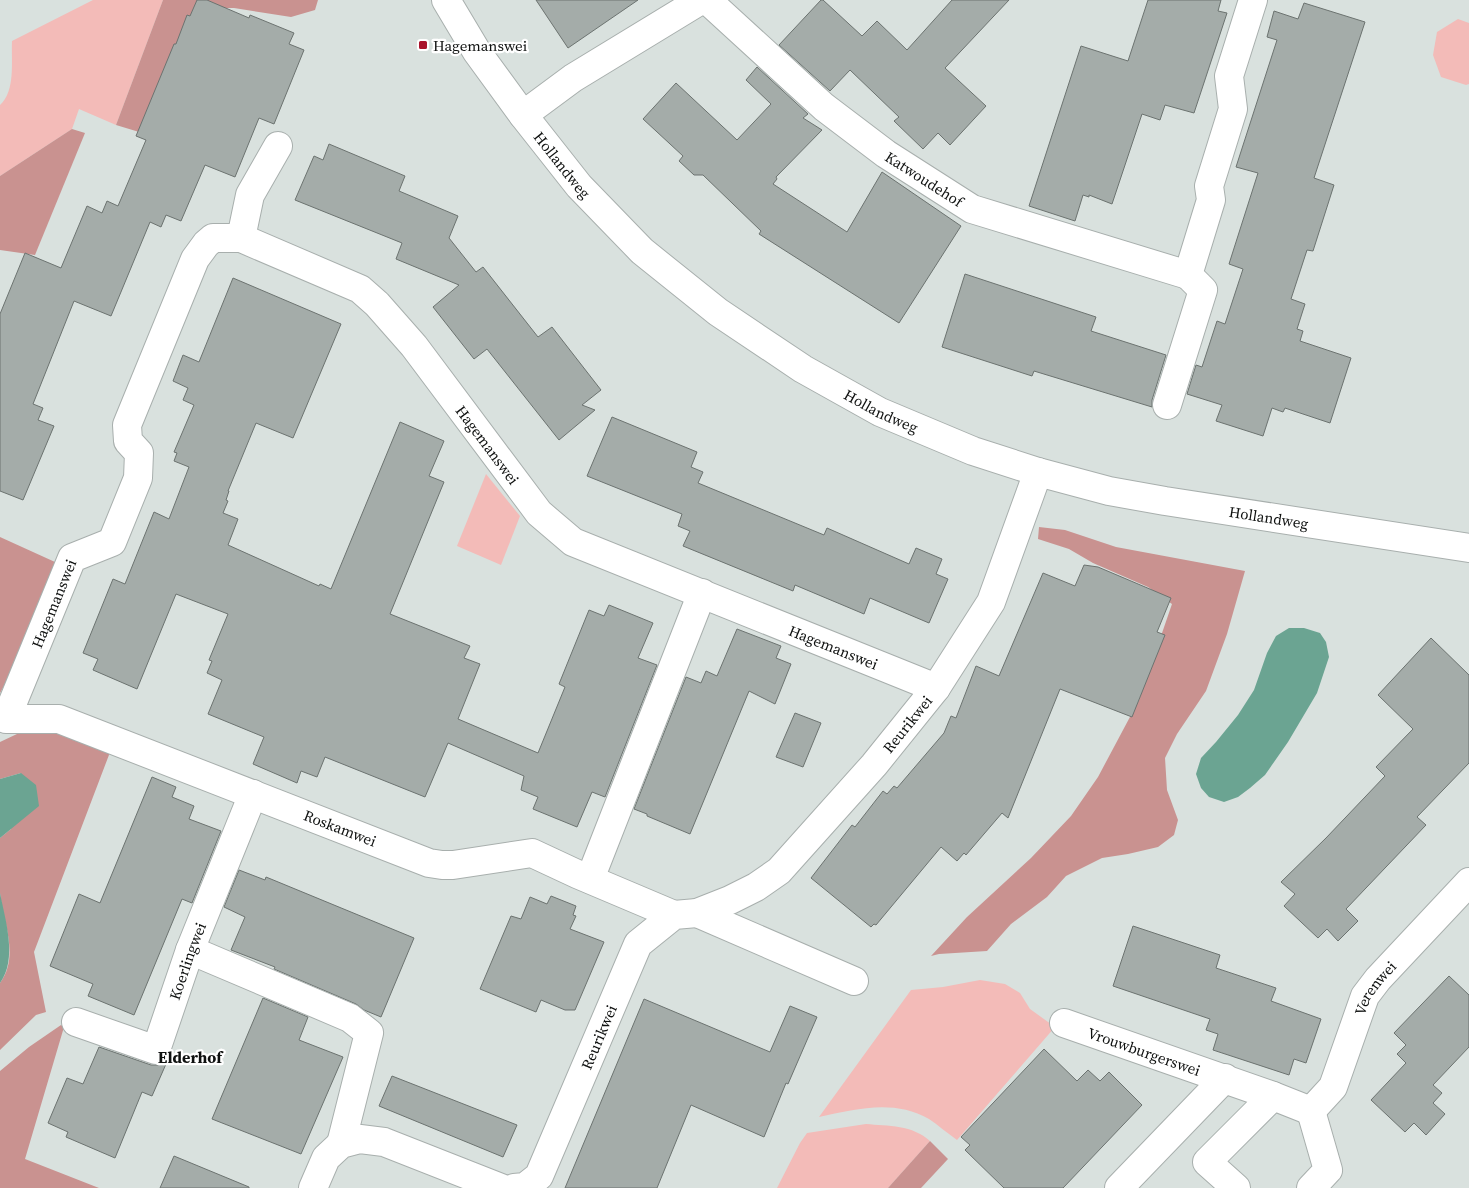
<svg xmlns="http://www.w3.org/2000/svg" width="1469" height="1188" font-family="'Source Serif 4',serif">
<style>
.green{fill:#f3bbb8}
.forest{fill:#c99290}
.water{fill:#6ba492}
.building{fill:#a4aca9;stroke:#6c7370}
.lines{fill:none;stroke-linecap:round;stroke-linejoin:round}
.minor-casing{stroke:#a8afad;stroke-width:30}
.minor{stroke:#fff;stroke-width:28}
.poi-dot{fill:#a9132b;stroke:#fff;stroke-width:2}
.labels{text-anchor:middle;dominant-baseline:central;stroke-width:4.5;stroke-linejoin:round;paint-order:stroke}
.poi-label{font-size:15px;fill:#0f1110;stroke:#fff;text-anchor:start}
.street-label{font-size:15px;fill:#0f1110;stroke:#fff}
.neighbourhood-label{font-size:16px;font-weight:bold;fill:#0f1110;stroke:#fff}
</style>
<rect width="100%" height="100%" fill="#d9e1de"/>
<g class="green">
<path d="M 93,0 L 163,0 L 116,125 L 79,109 L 72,129 L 0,176 L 0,105 C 16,91 11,60 12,41 Z"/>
<path d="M 1458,19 L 1469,23 L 1469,84 L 1466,85 L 1441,77 L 1433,55 L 1437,32 Z"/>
<path d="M 486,474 L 520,516 L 501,565 L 457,546 Z"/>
<path d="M 980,980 L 1005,984 L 1020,993 L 1030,1009 L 1055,1027 L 957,1140 C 947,1133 938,1125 929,1119 C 894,1099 856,1109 819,1117 L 911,990 L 943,987 Z"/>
<path d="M 866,1124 C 888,1126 913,1125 930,1141 L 888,1188 L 777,1188 L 800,1143 L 807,1133 Z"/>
</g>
<g class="forest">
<path d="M 163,0 L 318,0 L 315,10 L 291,17 L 234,8 L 206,8 L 149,135 L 116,125 Z"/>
<path d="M 72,129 L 85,133 L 35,255 L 0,250 L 0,176 Z"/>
<path d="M 1039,527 L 1065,530 L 1116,547 L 1245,571 L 1227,634 L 1206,691 L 1177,734 L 1165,758 L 1167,790 L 1178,820 L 1174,835 L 1158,847 L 1128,854 L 1102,858 L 1066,876 L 1047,897 L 1011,924 L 987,951 L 939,954 L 931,956 L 967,917 L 1031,858 L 1071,816 L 1098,777 L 1139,700 L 1172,604 L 1148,587 L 1093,563 L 1069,549 L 1038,539 Z"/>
<path d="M 0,537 L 55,562 L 12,672 L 0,693 Z"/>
<path d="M 48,731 L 83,736 L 112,747 L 34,952 L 46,1012 L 36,1015 L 0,1050 L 0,983 C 20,956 3,922 0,893 C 0,875 0,856 0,838 L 11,829 L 21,773 L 0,779 L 0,742 L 17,734 Z"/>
<path d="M 61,1025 L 64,1027 L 25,1159 L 99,1188 L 0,1188 L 0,1071 L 29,1047 Z"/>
<path d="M 930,1141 L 948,1159 L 921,1188 L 888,1188 Z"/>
</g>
<g class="water">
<path d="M 1289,628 L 1304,628 L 1320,633 L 1326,642 L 1329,657 L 1317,693 L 1288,742 L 1265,775 L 1250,788 L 1238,797 L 1224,802 L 1209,797 L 1201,788 L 1196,774 L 1201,758 L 1216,742 L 1238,715 L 1254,690 L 1267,653 L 1276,636 Z"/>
<path d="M 21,773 L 36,785 L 39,806 L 0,838 L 0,779 Z"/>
<path d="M 0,893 C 5,919 18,959 0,983 Z"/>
</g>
<g class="building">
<path d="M 197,0 L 207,0 L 249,18 L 250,15 L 294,33 L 289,44 L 304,50 L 274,124 L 259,118 L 235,177 L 205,165 L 181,221 L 166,215 L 161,227 L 150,222 L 111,316 L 74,301 L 33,404 L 43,408 L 38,420 L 54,426 L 23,500 L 0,491 L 0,314 L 25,253 L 61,268 L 87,206 L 102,213 L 107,201 L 118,206 L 146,140 L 136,136 L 174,44 L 176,44 L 187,15 L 190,16 Z"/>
<path d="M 536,0 L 638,0 L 568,48 Z"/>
<path d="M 821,0 L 823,0 L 862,36 L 877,21 L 907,50 L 952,0 L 1009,0 L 945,68 L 986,106 L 950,145 L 938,133 L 923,149 L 894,121 L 899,117 L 850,70 L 830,91 L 779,45 Z"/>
<path d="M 1148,0 L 1221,0 L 1218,11 L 1227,13 L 1194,113 L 1165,105 L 1160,120 L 1142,114 L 1112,204 L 1089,195 L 1089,197 L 1083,195 L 1075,221 L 1029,206 L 1081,46 L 1128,61 Z"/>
<path d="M 1304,3 L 1365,22 L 1314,178 L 1334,185 L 1313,251 L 1307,250 L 1291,299 L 1305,304 L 1297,329 L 1303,331 L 1300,341 L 1351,358 L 1330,423 L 1285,408 L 1283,412 L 1272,408 L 1263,436 L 1216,421 L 1222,405 L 1187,394 L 1196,365 L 1202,367 L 1217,321 L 1225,324 L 1243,269 L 1229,264 L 1258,173 L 1236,167 L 1277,40 L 1267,37 L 1274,11 L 1298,19 Z"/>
<path d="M 757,67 L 808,114 L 803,118 L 822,130 L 776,177 L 777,179 L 773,184 L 847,232 L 882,172 L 961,226 L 899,323 L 759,234 L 761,231 L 703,175 L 694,175 L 679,161 L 683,156 L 643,119 L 676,83 L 737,140 L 771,104 L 746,80 Z"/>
<path d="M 329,144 L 405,176 L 399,191 L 458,216 L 449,238 L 476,272 L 483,267 L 538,337 L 552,327 L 601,390 L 582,405 L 595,410 L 559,440 L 487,349 L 474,359 L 433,307 L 459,285 L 396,259 L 402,243 L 295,200 L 314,156 L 323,160 Z"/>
<path d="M 965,274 L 1096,317 L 1091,331 L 1166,355 L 1152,400 L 1152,407 L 1034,371 L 1032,376 L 942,347 Z"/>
<path d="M 233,278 L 341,324 L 293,438 L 256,423 L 228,491 L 229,491 L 226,500 L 228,501 L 223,513 L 238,519 L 228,545 L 319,586 L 320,584 L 331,589 L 400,422 L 444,441 L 429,476 L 444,482 L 390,614 L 470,646 L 464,658 L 480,664 L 458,719 L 538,753 L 565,687 L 559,684 L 589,610 L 604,616 L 609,605 L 653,623 L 638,658 L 657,665 L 605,797 L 592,792 L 577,827 L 533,809 L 538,797 L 521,790 L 524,776 L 448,743 L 425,797 L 325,757 L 317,777 L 301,771 L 297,783 L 253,764 L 264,737 L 208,714 L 222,680 L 207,673 L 212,661 L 209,660 L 228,614 L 176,594 L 137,689 L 93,670 L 98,659 L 83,653 L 113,579 L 125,584 L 154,512 L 169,519 L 189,467 L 174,461 L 177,453 L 174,452 L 194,405 L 183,400 L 188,388 L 173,381 L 183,355 L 199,362 Z"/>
<path d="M 612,417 L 697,452 L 691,467 L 703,472 L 698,483 L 824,535 L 827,528 L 909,564 L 916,548 L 942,559 L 936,574 L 948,579 L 929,623 L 870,598 L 864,614 L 795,585 L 793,591 L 683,546 L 690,531 L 678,526 L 682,514 L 587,476 Z"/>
<path d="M 1084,565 L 1098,567 L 1171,598 L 1157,632 L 1165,635 L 1132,717 L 1060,689 L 1008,818 L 1002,813 L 966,855 L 964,853 L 957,861 L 941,847 L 876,925 L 874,924 L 871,927 L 811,878 L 852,825 L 855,827 L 883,791 L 887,794 L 894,786 L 897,788 L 944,733 L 951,716 L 956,718 L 976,666 L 999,676 L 1043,573 L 1075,586 Z"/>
<path d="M 737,629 L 781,646 L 776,658 L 791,664 L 775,704 L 749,691 L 690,834 L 647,816 L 647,814 L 634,809 L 686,677 L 701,683 L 706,671 L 717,676 Z"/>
<path d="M 1431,638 L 1469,675 L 1469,763 L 1417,817 L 1426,825 L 1346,909 L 1358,921 L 1338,941 L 1327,929 L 1318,938 L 1284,906 L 1295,894 L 1281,882 L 1326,838 L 1385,776 L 1376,767 L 1413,729 L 1378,695 Z"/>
<path d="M 795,713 L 821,723 L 803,767 L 776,757 Z"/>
<path d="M 152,777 L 176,787 L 172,797 L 194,806 L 189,819 L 221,831 L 192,903 L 182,899 L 134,1015 L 88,996 L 93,984 L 50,966 L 79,894 L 100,903 Z"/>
<path d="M 239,870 L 265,880 L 266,877 L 414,938 L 381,1017 L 364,1010 L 356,1004 L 274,969 L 275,967 L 231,950 L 245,917 L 224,907 Z"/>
<path d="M 551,896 L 576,906 L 573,915 L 576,916 L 570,929 L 604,942 L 575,1010 L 565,1010 L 541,1000 L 536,1012 L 480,989 L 511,916 L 521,919 L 530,897 L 547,904 Z"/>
<path d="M 1133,926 L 1220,955 L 1216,968 L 1276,988 L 1271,1001 L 1321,1019 L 1306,1063 L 1294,1059 L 1289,1075 L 1213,1050 L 1218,1034 L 1206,1030 L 1210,1019 L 1113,986 Z"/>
<path d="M 1449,976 L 1469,995 L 1469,1047 L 1433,1085 L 1442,1093 L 1433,1103 L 1445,1114 L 1426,1135 L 1414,1123 L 1405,1132 L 1371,1100 L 1406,1063 L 1397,1054 L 1406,1045 L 1394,1033 Z"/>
<path d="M 263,998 L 308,1017 L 299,1040 L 343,1057 L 301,1154 L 212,1119 Z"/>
<path d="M 644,999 L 770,1052 L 790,1006 L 817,1017 L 788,1084 L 786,1083 L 764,1137 L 691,1105 L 657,1188 L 565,1188 Z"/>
<path d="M 99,1047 L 151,1065 L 158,1065 L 163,1063 L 166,1064 L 152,1096 L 142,1092 L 115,1158 L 66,1137 L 68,1132 L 48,1123 L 67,1078 L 83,1084 Z"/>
<path d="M 1044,1049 L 1077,1081 L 1088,1070 L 1100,1081 L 1109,1072 L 1142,1105 L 1063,1188 L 1004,1188 L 965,1150 L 970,1145 L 961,1137 Z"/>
<path d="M 392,1076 L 517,1125 L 503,1157 L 379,1106 Z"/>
<path d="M 174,1156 L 249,1187 L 249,1188 L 160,1188 Z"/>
</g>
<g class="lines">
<defs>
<g id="minor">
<path id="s1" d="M 446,0 L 477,52 L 523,115 L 579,186 L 642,251 L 718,312 L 803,369 L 880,412 L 973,451 L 1038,472 L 1109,491 L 1165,501 L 1469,548"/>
<path id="s2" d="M 707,0 L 824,107 L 886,154 L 972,209 L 1188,275"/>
<path d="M 523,115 L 573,78 L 701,0"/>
<path d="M 241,238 L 250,195 L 278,146"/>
<path d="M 1167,405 L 1203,290 L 1188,275 L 1211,200 L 1209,186 L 1233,109 L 1229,76 L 1253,0"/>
<path d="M 590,879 L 702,593"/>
<path d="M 697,913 L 854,981"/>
<path id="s3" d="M 674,915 L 577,874 L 532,853 L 453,865 L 442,865 L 429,863 L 59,719 L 6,719 L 72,558 L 112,542 L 138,478 L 139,453 L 128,441 L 127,425 L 195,259 L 206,244 L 213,238 L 241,238 L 360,289 L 377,304 L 414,346 L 539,513 L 573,542 L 936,688"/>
<path d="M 190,950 L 350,1018 L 369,1033 L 341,1144"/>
<path id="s4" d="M 76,1022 L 156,1050 L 190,950 L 253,794"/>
<path id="s5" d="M 1064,1023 L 1273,1096"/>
<path id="s6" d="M 1311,1111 L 1333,1087 L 1365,996 L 1378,979 L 1469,882"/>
<path d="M 1311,1111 L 1328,1170 L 1311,1188"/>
<path d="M 313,1188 L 326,1158 L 341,1144 L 360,1139 L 384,1142 L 501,1188"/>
<path id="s7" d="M 514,1188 L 525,1187 L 539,1176 L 638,944 L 674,915 L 697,913 L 730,900 L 756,887 L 779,871 L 874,765 L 936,688 L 991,602 L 1038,472"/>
<path d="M 1119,1188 L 1225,1078"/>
<path d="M 1236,1188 L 1207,1162 L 1273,1096 L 1311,1111"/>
</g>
</defs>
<use href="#minor" class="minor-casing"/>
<use href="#minor" class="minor"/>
</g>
<rect class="poi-dot" x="418" y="40" width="10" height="10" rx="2.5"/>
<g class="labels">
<g class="poi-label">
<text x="433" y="45">Hagemanswei</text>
</g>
<g class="street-label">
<text stroke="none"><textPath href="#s1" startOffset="202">Hollandweg</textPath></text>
<text stroke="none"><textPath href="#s2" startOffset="282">Katwoudehof</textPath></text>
<text stroke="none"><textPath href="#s1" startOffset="608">Hollandweg</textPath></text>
<text stroke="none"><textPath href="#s3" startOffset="1619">Hagemanswei</textPath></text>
<text stroke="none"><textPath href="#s1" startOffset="1012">Hollandweg</textPath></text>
<text stroke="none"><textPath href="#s3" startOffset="834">Hagemanswei</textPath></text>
<text stroke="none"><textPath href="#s3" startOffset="2030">Hagemanswei</textPath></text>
<text stroke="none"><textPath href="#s7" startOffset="638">Reurikwei</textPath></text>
<text transform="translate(340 828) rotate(21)">Roskamwei</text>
<text stroke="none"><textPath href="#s4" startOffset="179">Koerlingwei</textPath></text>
<text stroke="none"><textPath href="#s6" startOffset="141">Verenwei</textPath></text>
<text stroke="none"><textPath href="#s7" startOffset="180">Reurikwei</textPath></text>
<text stroke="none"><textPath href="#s5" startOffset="85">Vrouwburgerswei</textPath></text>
</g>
<g class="neighbourhood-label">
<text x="190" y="1057">Elderhof</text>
</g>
</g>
</svg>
